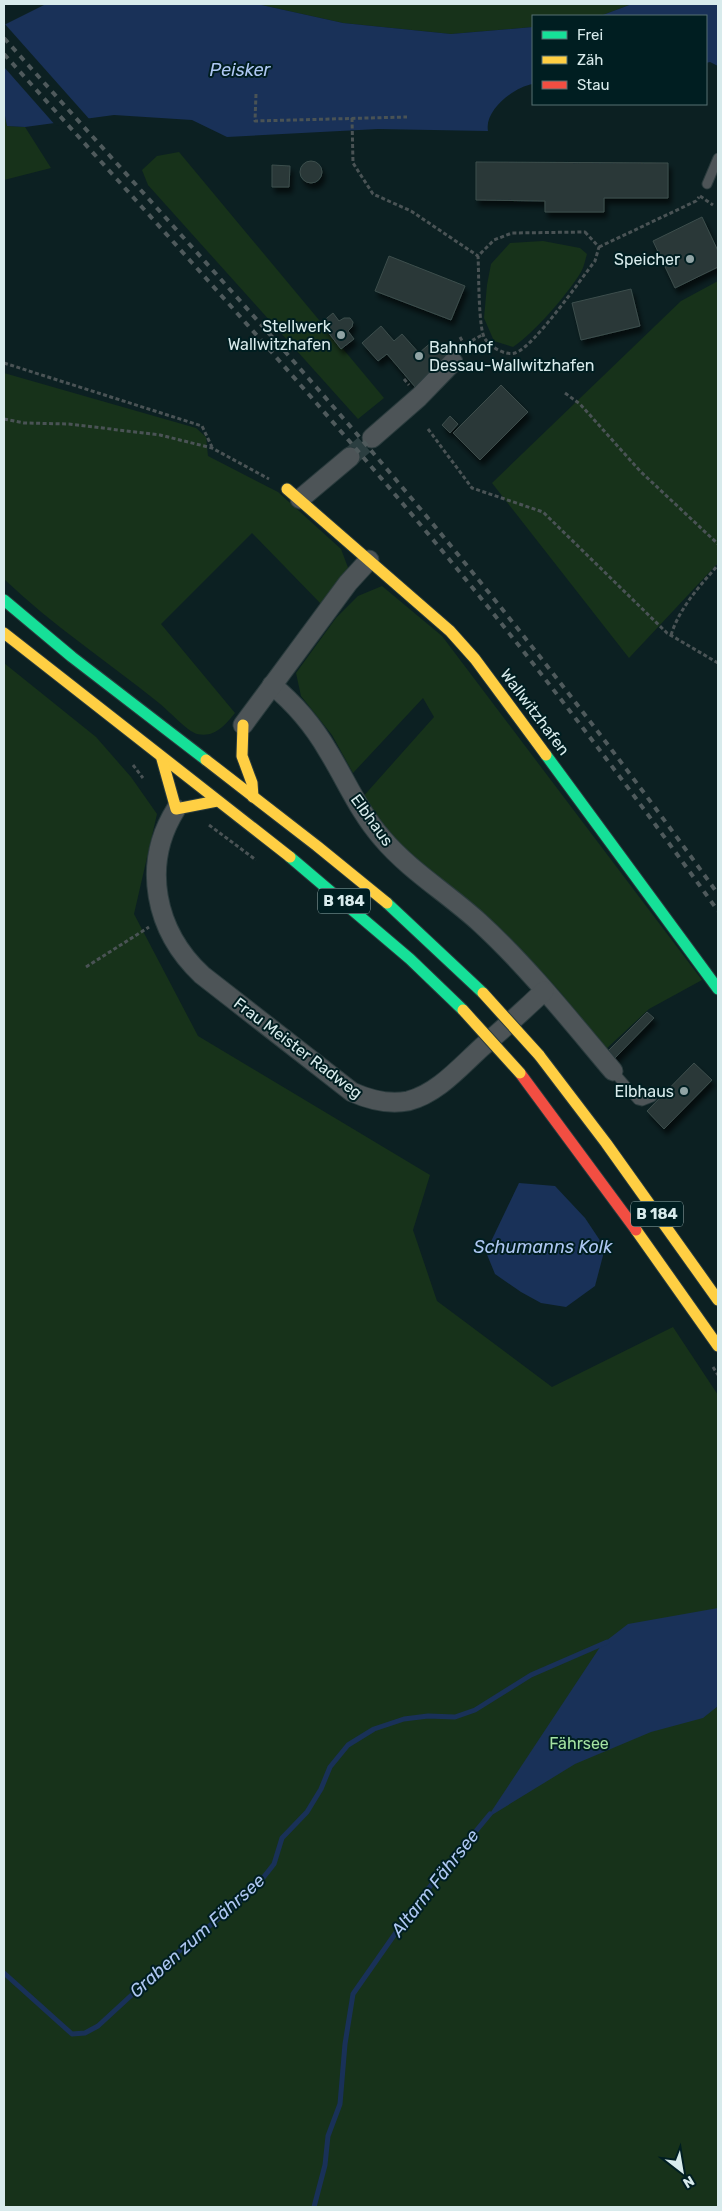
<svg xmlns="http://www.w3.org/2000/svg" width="722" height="2211" font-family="Rubik,sans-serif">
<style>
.green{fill:#17321a}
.water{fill:#193158}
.pier{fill:#0c2022}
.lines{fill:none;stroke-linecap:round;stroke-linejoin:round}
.stream{stroke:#193158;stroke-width:5}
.building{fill:#293738;stroke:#3d4e4c;filter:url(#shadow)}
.street-tunnel{stroke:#2b3e40;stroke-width:19;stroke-dasharray:19 9;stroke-linecap:butt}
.lane-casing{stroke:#2a3b3d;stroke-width:11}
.street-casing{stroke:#2a3b3d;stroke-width:21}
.fast-casing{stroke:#2a3b3d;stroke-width:13}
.slow-casing{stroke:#2a3b3d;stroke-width:13}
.jam-casing{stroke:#2a3b3d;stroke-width:13}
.path{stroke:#4a5355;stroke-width:3;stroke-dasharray:4 2.5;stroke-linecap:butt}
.lane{stroke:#4d5457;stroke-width:9}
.street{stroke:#4d5457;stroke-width:19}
.fast{stroke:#16e098;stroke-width:11}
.slow{stroke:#ffcf43;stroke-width:11}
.jam{stroke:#f24e42;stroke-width:11}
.rail{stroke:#4f5a5c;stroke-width:4;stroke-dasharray:6 6;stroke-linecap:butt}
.slow-bridge-casing{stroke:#2a3b3d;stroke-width:13;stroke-linecap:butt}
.slow-bridge{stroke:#ffcf43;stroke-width:11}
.poi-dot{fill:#91a4a5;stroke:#001e21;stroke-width:2}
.labels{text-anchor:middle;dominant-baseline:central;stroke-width:4;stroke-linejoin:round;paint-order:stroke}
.shield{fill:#001e21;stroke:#97aeaf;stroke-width:1}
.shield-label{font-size:15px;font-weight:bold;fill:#d8ebec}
.poi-label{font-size:16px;fill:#d8ebec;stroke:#001e21;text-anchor:end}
.street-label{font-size:16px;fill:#d8ebec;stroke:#001e21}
.park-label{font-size:16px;fill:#a3e3a2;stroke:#001e21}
.water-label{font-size:18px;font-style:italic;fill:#aec7f2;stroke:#001e21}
</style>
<defs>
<filter id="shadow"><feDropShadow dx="3" dy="5.5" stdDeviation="2.5" flood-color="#0009"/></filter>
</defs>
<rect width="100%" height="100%" fill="#0c2022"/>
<g class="green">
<path d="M 257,4 L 632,4 L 600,16 L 533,16 L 533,27 L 451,34 L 343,23 Z"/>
<path d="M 4,111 L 7,126 L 25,127 L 51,168 L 4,180 Z"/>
<path d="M 179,152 L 384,398 L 358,419 L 148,185 L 142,170 L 157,156 Z"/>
<path d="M 543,241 L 580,248 L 587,254 C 585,260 584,267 581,272 C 567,295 535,332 513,347 L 494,341 L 484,318 L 487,285 L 491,264 L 510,243 Z"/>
<path d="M 718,281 L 718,563 L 629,658 L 492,483 L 681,301 Z"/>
<path d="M 4,373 L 196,428 L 206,437 L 208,456 L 278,492 L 341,549 L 350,573 L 322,605 L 252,533 L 161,624 L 235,713 C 225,725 215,738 197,734 C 187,731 168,710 159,703 C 107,661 52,625 4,579 Z"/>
<path d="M 382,586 L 442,636 L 702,980 L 649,1009 L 605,1050 L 561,993 L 512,940 L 385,832 L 361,799 L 434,717 L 423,698 L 353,773 L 332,735 L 301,696 L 296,673 L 336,618 L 358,596 Z"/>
<path d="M 4,663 L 96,737 L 131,777 L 157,814 L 134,914 L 198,1036 L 430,1175 L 413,1230 L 437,1301 L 552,1387 L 673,1327 L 718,1395 L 718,2207 L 4,2207 Z"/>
</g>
<g class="water">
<path d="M 46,4 L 257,4 L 343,23 L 451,34 L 533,27 L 533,84 C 514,87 484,110 488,131 L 378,129 L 227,137 L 192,120 L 114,115 L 25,127 L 7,126 L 4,111 L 4,25 Z"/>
<path d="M 632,4 L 718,4 L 718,66 L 710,62 L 706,63 L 706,16 L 600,16 Z"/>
<path d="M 519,1183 L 555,1186 L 585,1218 L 605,1248 L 595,1286 L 566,1307 L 541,1303 L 521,1292 L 495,1274 L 486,1252 Z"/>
<path d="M 718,1608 L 718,1706 L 703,1718 L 651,1732 L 575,1764 L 487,1818 L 602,1644 L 628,1624 Z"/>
</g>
<path class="pier" d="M 4,23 L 91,121 L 56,126 L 4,67 Z"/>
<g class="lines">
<g class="stream">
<path d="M 4,1973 L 72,2034 L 85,2033 L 98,2026 L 187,1944 L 238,1903 L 259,1883 L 274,1864 L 282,1838 L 307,1812 L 321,1789 L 330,1767 L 348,1745 L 374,1729 L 404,1719 L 428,1716 L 455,1717 L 475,1710 L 531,1675 L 607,1642"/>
<path d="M 314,2207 L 325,2165 L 328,2136 L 340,2104 L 345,2044 L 353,1994 L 418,1901 L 490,1814"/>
</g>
</g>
<g class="building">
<circle cx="311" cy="172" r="11"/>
<path d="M 476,162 L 668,163 L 668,198 L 604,198 L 604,212 L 545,212 L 545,201 L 476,200 Z"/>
<path d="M 272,165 L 290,166 L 289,187 L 272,187 Z"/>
<path d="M 702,217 L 718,251 L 718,267 L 675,288 L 653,241 Z"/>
<path d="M 389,256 L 465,286 L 451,320 L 375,291 Z"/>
<path d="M 631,289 L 640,326 L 581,340 L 572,303 Z"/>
<path d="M 333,313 L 339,321 L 344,318 L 350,318 L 353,322 L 352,327 L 348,331 L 354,339 L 341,349 L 321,323 Z"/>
<path d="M 381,326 L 394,341 L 402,334 L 419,353 L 434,340 L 450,358 L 416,388 L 387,354 L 378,361 L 362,343 Z"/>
<path d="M 501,385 L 528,412 L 480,460 L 453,433 Z"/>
<path d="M 450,416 L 458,424 L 450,433 L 442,425 Z"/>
<path d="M 647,1012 L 654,1018 L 614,1059 L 607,1052 Z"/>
<path d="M 694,1063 L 712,1080 L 664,1129 L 647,1111 Z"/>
</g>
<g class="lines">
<path class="street-tunnel" d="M 350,457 L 372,438"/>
<defs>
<g id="lane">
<path d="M 707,184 L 718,158"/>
<path d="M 613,1071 L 638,1100 L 642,1101 L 652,1097"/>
</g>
<g id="street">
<path d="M 372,438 L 419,397 L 453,362"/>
<path d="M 300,499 L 350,457"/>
<path d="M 272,685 C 295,704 313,725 328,751 C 346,780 359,812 382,838 C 409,870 447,893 479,922 C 528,967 570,1020 613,1071"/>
<path d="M 243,725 L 348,583 L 369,560"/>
<path d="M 176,809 C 141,865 155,931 202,975 L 352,1092 C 370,1100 388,1105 408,1101 C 437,1094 460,1067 482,1047 C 503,1029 524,1010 544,991"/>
</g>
<g id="fast">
<path d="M 4,600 L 72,657 L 206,760"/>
<path d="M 546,755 L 718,989"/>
<path d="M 290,857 L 410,959 L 463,1010"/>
<path d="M 387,903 L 483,993"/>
</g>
<g id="slow">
<path d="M 287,489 L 450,631 L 475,659 L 546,755"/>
<path d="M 4,633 L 290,857"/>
<path d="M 243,725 L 242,756 L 252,783 L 253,797"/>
<path d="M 162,759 L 176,809 L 217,801"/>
<path d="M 206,760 L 317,846 L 387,903"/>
<path d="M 539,1055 L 606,1143 L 718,1300"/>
<path d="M 636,1230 L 718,1346"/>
</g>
<path id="jam" d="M 520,1073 L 636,1230"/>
</defs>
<use href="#lane" class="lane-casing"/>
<use href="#street" class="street-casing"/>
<use href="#fast" class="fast-casing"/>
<use href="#slow" class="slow-casing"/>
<use href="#jam" class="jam-casing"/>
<g class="path">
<path d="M 256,94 L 255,121 L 407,117"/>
<path d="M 352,118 L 353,163 L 373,194 L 411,211 L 478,256"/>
<path d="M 700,196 L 713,205"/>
<path d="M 585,232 L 599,247 L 595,261 C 580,280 534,347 515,353 C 505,356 491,347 485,339 C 478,329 479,271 478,256 L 494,240 L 512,233 Z"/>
<path d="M 599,247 L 696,201 L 699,197"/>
<path d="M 460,337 L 465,346"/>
<path d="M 462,349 L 473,340 L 484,334"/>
<path d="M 4,363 L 202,426 L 212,447"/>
<path d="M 404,379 L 409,385"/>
<path d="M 565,393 L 580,404 L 640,471 L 718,544"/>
<path d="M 4,419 L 24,423 L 69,424 L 160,435 L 212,448 L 269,479"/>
<path d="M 428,429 L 472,488 L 543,512 L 667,633 L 718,663"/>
<path d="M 671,635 C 680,607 699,587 718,565"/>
<path d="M 133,765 L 143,778"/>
<path d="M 209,825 L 256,860"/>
<path d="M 86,967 L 149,927"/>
<path d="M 713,1367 L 718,1375"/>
</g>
<use href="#lane" class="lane"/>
<use href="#street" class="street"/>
<use href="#fast" class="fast"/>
<use href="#slow" class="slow"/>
<use href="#jam" class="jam"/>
<g class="rail">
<path d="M 4,38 C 130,179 258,318 380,461 C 499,601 611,745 718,894"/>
<path d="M 4,54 C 154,221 306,386 449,559 C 543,673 632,791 718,911"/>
</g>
<defs>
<g id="slow-bridge">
<path d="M 483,993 L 539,1055"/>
<path d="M 463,1010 L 520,1073"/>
</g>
</defs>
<use href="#slow-bridge" class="slow-bridge-casing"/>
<use href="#slow-bridge" class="slow-bridge"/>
</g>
<g class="poi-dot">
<circle cx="690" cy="259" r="5"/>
<circle cx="341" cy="335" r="5"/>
<circle cx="419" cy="356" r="5"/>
<circle cx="684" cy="1091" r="5"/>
</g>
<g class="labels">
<g class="shield">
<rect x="318" y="888.5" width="52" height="25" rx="4"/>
<rect x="631" y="1201.5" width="52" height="25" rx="4"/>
</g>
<g class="shield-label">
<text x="344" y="901">B 184</text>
<text x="657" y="1214">B 184</text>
</g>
<g class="poi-label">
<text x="680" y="259">Speicher</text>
<text x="331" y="326">Stellwerk<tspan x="331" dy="18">Wallwitzhafen</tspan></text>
<text x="429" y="347" text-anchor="start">Bahnhof<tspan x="429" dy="18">Dessau-Wallwitzhafen</tspan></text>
<text x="674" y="1091">Elbhaus</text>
</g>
<g class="street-label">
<text transform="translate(535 712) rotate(53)">Wallwitzhafen</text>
<text transform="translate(372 820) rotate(54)">Elbhaus</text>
<text transform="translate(298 1048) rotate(37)">Frau Meister Radweg</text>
</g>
<g class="park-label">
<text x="579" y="1743">Fährsee</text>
</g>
<g class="water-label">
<text x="240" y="70">Peisker</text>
<text x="543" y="1247">Schumanns Kolk</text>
<text transform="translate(435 1883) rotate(-52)">Altarm Fährsee</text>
<text transform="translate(197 1936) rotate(-42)">Graben zum Fährsee</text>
</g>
</g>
<rect width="722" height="2211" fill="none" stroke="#d8ebec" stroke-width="10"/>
<rect x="532" y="15" width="175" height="90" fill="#001e21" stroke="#567072"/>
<rect x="542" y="31" width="25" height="8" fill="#16e098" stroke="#567072"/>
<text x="577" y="40" font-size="15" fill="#d8ebec">Frei</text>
<rect x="542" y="56" width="25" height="8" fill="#ffcf43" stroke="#567072"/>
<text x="577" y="65" font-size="15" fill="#d8ebec">Zäh</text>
<rect x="542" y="81" width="25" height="8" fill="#f24e42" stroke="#567072"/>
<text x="577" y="90" font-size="15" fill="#d8ebec">Stau</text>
<g transform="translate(682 2171) rotate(149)" stroke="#001e21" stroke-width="4" paint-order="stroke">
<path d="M0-4L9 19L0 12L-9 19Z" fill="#d8ebec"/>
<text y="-8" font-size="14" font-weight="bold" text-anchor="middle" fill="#d8ebec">N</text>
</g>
</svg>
